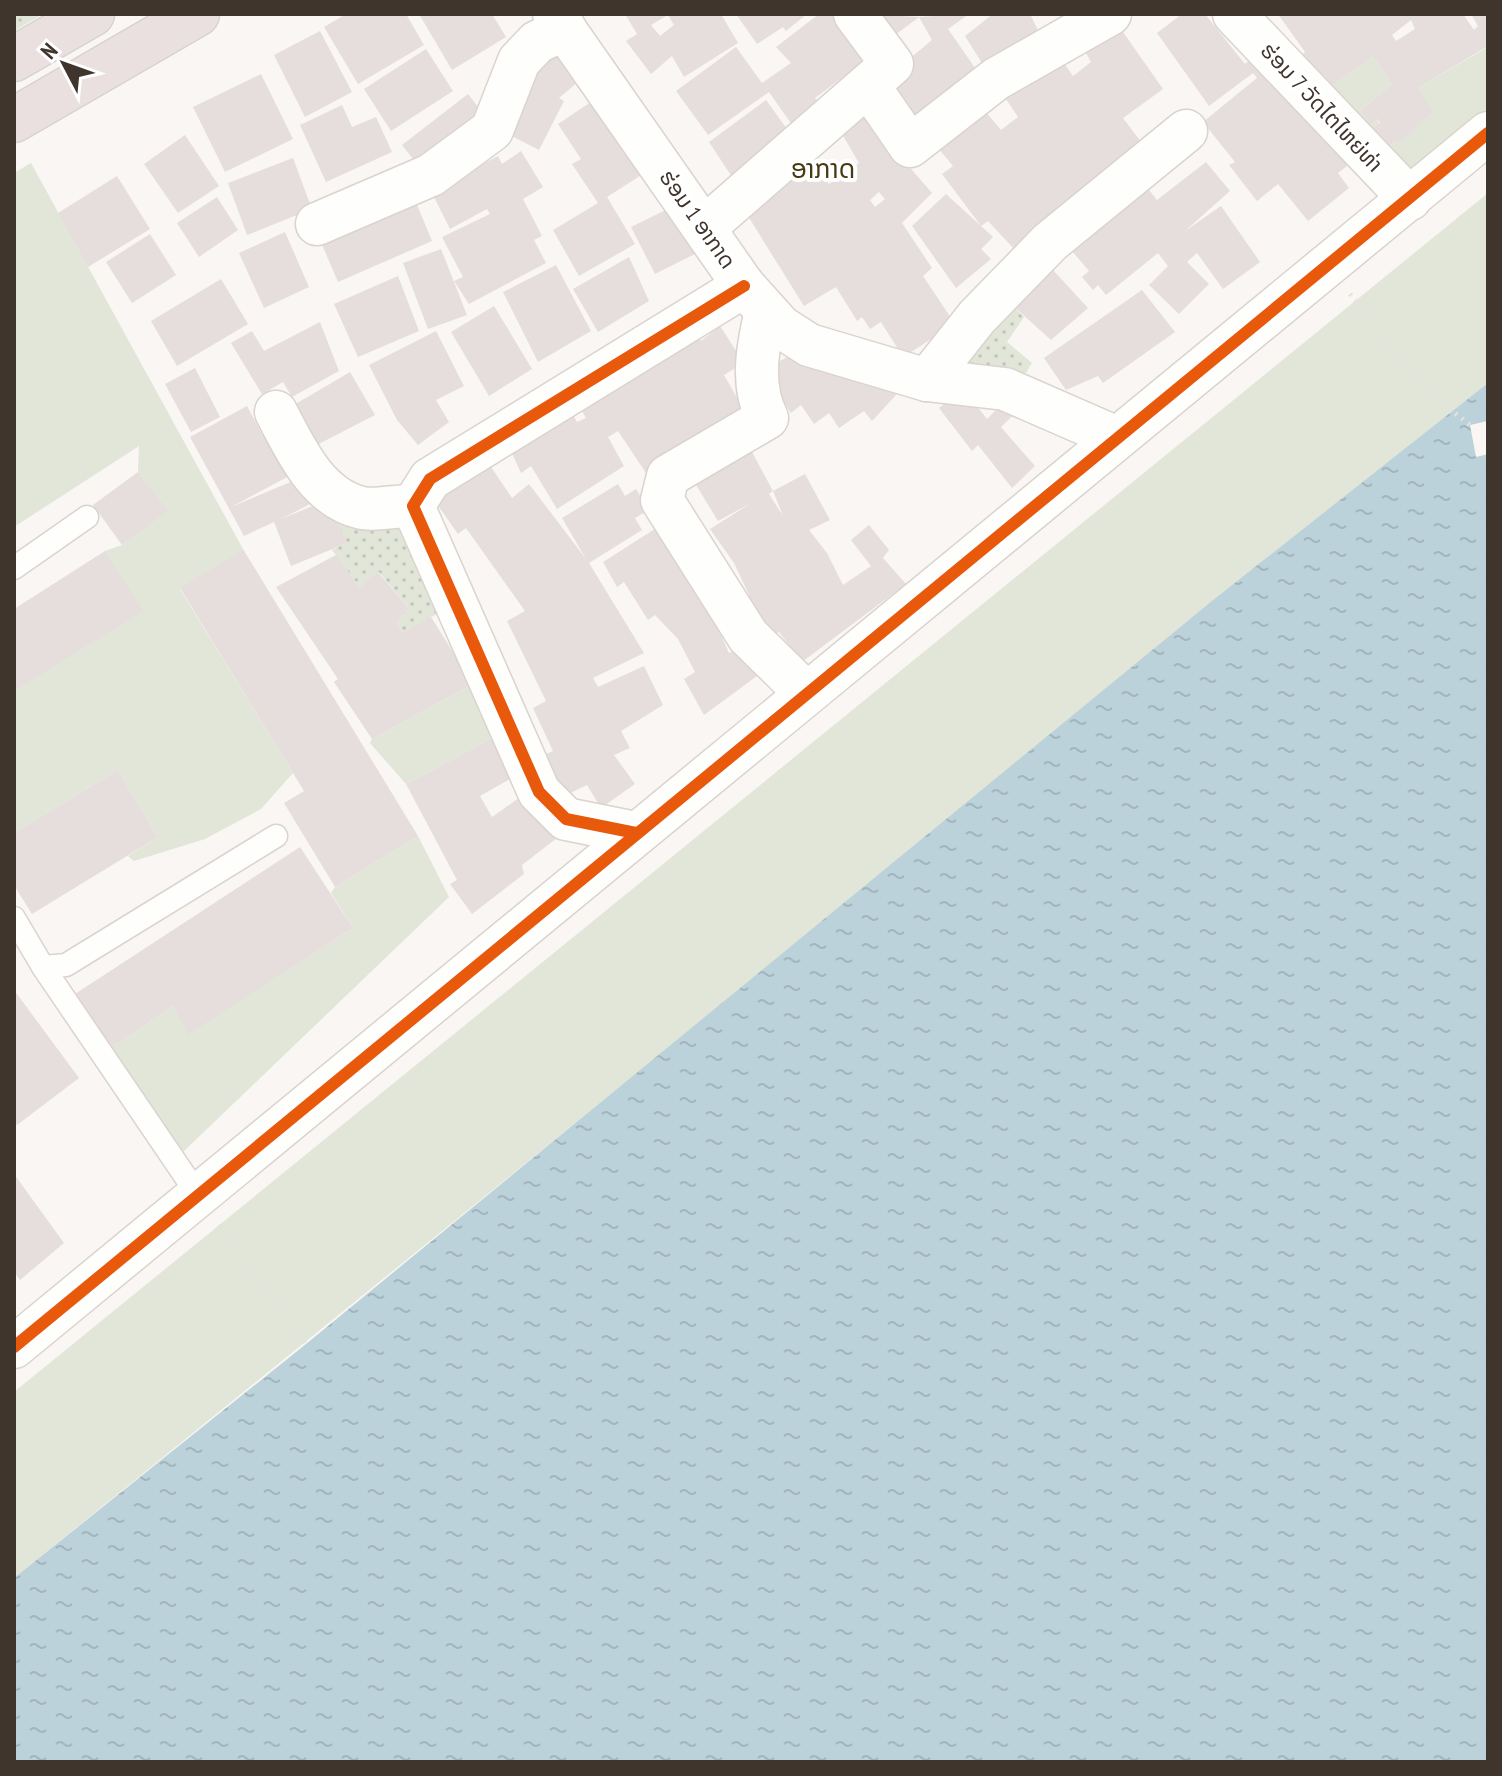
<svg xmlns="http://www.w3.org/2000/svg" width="1502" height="1776" font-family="'PT Sans Narrow','Noto Sans Lao',sans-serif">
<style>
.green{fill:#e1e6d8}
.garden{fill:url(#garden-dots)}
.water{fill:url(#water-ripples)}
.pier{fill:#f9f6f3}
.building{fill:#e5dedd;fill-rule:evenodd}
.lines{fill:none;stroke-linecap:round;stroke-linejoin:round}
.lane-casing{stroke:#dbd3ce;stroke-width:25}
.street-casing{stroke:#dbd3ce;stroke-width:45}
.highway-casing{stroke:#d6d3d1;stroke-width:47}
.path{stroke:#e3e2e0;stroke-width:5;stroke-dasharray:2 6;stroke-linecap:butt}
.lane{stroke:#fefefd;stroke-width:22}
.street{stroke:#fefefd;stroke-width:42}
.highway{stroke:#eae0e0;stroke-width:44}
.cycleway-casing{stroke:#fff;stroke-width:17}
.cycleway{stroke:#e8590c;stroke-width:12}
.labels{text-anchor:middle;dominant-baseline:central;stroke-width:8;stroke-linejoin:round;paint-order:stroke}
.street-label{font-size:22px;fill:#40352d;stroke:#fff}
.quarter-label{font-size:26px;fill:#473a11;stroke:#fff}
</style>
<defs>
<pattern id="garden-dots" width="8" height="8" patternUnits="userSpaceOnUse" patternTransform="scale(2)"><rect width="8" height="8" fill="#e1e6d8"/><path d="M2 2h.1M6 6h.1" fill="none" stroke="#c2c6ba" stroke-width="1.8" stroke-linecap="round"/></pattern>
<pattern id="water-ripples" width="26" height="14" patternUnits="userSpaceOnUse" patternTransform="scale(2)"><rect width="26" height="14" fill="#bbd2db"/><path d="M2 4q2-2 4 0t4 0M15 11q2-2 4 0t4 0" fill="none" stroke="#a2b5bc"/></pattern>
</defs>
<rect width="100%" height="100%" fill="#f9f6f3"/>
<g class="green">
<path d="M 1486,48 L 1488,108 L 1402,176 L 1330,87 L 1373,57 L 1392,84 L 1360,111 L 1370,123 L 1377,119 L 1388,148 L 1395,141 L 1399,144 L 1432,111 L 1418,88 Z"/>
<path d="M 31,163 L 243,549 L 180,589 L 293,773 L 261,809 L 205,839 L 134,861 L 128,856 L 158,837 L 118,770 L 14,833 L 14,692 L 142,611 L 105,551 L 122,545 L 167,511 L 138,472 L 139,446 L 14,527 L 14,173 Z"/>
<path d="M 1488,193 L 1488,383 L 14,1578 L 14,1392 Z"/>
<path d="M 473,684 L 502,733 L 406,784 L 370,743 L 372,739 Z"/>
<path d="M 418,836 L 449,897 L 183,1152 L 108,1050 L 173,1006 L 189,1034 L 353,928 L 331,893 L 335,887 Z"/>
</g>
<g class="garden">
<path d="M 14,14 L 43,14 L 14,31 Z"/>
<path d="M 1012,305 L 1024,317 L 1007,342 L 1032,363 L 1020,382 L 973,378 L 960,356 Z"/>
<path d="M 332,512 L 392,516 L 441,612 L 402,632 L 397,621 L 409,609 L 379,572 L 360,587 L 332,550 L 346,543 Z"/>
</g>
<path class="water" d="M 1488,383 L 1488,1762 L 14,1762 L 14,1578 L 306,1344 L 1212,601 Z"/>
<path class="pier" d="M 1488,421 L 1488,454 L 1476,457 L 1470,425 Z"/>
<g class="building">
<path d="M 346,14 L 406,14 L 424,45 L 358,84 L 324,27 Z"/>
<path d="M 419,14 L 492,14 L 506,37 L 452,70 Z"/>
<path d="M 625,14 L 721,14 L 738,43 L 684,77 L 672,56 L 651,74 L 626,41 L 637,34 ZM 668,15 L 674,25 L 660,36 L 651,25 Z"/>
<path d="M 736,14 L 807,14 L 786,31 L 783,27 L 757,44 Z"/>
<path d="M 819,14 L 840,14 L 871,56 L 815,98 L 825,112 L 797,132 L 769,92 L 708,135 L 676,91 L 736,47 L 762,83 L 791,63 L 776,47 Z"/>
<path d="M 866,14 L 919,17 L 969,14 L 948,29 L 982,78 L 915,131 L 886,87 L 908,60 L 932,40 L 919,17 L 887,41 Z"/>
<path d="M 993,14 L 1030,14 L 1044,42 L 987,71 L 965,36 Z"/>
<path d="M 1182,14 L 1205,14 L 1245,64 L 1258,53 L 1360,156 L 1338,173 L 1349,188 L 1308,221 L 1278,184 L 1257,201 L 1229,165 L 1235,162 L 1203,122 L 1257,78 L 1253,73 L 1209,106 L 1157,33 Z"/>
<path d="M 1278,14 L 1463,14 L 1474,30 L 1478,26 L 1471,14 L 1488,14 L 1488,46 L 1418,88 L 1433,111 L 1399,144 L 1395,141 L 1387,149 L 1371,130 L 1380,123 L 1377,119 L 1370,124 L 1360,111 L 1392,84 L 1373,57 L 1330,87 L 1302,55 L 1305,52 ZM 1411,20 L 1415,29 L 1396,41 L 1392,35 Z"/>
<path d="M 1116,22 L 1163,89 L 1123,118 L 1145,147 L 1102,179 L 1099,174 L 1077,192 L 1082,196 L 1015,250 L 988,221 L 981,226 L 942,174 L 953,166 L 933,142 L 981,106 L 1001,130 L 1018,117 L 1002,93 L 1059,56 L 1073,76 L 1091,62 L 1081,44 Z"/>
<path d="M 320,31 L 352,92 L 305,117 L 274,55 Z"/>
<path d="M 563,43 L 585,76 L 559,98 L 564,101 L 539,150 L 500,130 L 525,80 Z"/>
<path d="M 426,49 L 453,91 L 391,131 L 364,89 Z"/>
<path d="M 261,74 L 293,139 L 225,172 L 193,107 Z"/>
<path d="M 468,94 L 489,121 L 423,172 L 402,145 Z"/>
<path d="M 597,98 L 646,172 L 607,197 L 635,244 L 579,276 L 553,230 L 598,203 L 572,164 L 581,159 L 558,124 Z"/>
<path d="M 766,100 L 793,137 L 736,183 L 709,142 Z"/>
<path d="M 342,105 L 352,127 L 376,117 L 392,152 L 326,182 L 300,125 Z"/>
<path d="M 875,109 L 894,149 L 932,193 L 902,223 L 932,268 L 923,276 L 955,324 L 903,357 L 881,322 L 870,329 L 862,317 L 857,321 L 836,287 L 804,306 L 746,213 L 813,162 L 829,184 L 859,163 L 839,129 ZM 879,192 L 885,199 L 875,207 L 870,200 Z"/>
<path d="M 185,135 L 219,186 L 178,213 L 144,164 Z"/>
<path d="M 521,151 L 543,187 L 523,199 L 542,236 L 534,240 L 546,263 L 469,304 L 454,281 L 463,277 L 442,237 L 490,214 L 487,209 L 450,229 L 431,191 L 498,156 L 502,164 Z"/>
<path d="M 293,158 L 312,209 L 247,235 L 228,183 Z"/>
<path d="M 1206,162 L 1230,191 L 1185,231 L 1221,206 L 1260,262 L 1223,289 L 1197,253 L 1187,262 L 1209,284 L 1179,314 L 1149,285 L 1168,266 L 1158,253 L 1106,295 L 1098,285 L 1093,290 L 1082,277 L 1089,271 L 1066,244 L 1142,181 L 1157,200 Z"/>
<path d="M 117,176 L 150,229 L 88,267 L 58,213 Z"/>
<path d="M 946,194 L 993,237 L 981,249 L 991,259 L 956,288 L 912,226 Z"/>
<path d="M 217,197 L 238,230 L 199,257 L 177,223 Z"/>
<path d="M 415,200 L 432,241 L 338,282 L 320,240 Z"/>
<path d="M 674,206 L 697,253 L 655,274 L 631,227 Z"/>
<path d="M 285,232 L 309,287 L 264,308 L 239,253 Z"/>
<path d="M 150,234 L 176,275 L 132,303 L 106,262 Z"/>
<path d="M 441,249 L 467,315 L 428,329 L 403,263 Z"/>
<path d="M 629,257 L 649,301 L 598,332 L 573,289 Z"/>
<path d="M 556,265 L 591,331 L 538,362 L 503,292 Z"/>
<path d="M 1053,270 L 1088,308 L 1051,340 L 1012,305 Z"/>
<path d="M 398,276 L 419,331 L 358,357 L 334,304 Z"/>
<path d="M 221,279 L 248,324 L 177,366 L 151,321 Z"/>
<path d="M 1142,290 L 1175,332 L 1103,383 L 1098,376 L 1066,390 L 1044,358 Z"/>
<path d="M 494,306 L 532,369 L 489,396 L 451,332 Z"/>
<path d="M 320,322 L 339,371 L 292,397 L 283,382 L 262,394 L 231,343 L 252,331 L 264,351 Z"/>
<path d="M 720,326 L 744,363 L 724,375 L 747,415 L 650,479 L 618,431 L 608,437 L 624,466 L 557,509 L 531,466 L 521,473 L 506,440 L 567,406 L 577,422 L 586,418 L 579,406 L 694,329 L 701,341 Z"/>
<path d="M 436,331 L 464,386 L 436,400 L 449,422 L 418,445 L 397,420 L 369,365 Z"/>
<path d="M 805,348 L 907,383 L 872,421 L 864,411 L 839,428 L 829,413 L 814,424 L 801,405 L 791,413 L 782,400 L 774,364 Z"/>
<path d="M 195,368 L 220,417 L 191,432 L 165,384 Z"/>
<path d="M 350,372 L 375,415 L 311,448 L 287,409 Z"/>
<path d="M 963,389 L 987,419 L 1010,396 L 1022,407 L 1001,427 L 1035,466 L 1012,488 L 978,445 L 972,451 L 939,408 Z"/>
<path d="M 247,406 L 263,436 L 271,432 L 293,474 L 231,507 L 300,478 L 312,503 L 281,519 L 327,500 L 347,543 L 291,566 L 274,522 L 244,536 L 190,437 Z"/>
<path d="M 744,437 L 773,491 L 805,474 L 830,520 L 809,530 L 827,553 L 843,585 L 871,566 L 851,540 L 869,525 L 889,550 L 883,558 L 906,584 L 802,662 L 779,632 L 768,639 L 743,598 L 749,595 L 734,563 L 710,529 L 751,503 L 718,521 L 687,470 ZM 773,491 L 783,516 L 769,494 Z"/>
<path d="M 487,461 L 512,498 L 529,484 L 586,559 L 562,518 L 618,484 L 625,496 L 636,489 L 649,510 L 635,518 L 642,530 L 589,563 L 644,653 L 593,678 L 598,687 L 644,666 L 663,705 L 621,731 L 630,748 L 614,755 L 635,784 L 601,808 L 587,785 L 562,797 L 542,756 L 553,751 L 533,708 L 546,701 L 507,621 L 525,611 L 466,528 L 458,534 L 432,497 Z"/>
<path d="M 138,472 L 168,511 L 122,545 L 93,505 Z"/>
<path d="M 669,520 L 729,653 L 741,646 L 761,673 L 704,715 L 684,679 L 695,672 L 678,639 L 655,615 L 648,620 L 624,582 L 617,587 L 603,562 Z"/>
<path d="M 243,549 L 418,836 L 335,887 L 284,803 L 304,791 L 180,588 Z"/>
<path d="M 105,551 L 143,611 L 14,692 L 14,609 Z"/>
<path d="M 336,555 L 360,587 L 378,572 L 409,609 L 397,621 L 402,632 L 431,617 L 473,684 L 372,739 L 334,682 L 338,679 L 276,587 Z"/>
<path d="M 502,733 L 524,771 L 480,796 L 492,817 L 530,790 L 557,838 L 522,865 L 524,874 L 472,914 L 450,884 L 457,880 L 406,784 Z"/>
<path d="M 118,770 L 158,837 L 32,914 L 14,885 L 14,833 Z"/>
<path d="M 300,847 L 353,928 L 188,1035 L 173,1006 L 108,1050 L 72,996 Z"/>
<path d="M 14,990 L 79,1078 L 17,1125 L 14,1121 Z"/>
<path d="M 14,1174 L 64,1243 L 20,1280 L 14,1272 Z"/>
</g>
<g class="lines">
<defs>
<g id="lane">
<path d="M 14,568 L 87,517"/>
<path d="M 14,918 L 43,967 L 66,965 L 276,836"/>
<path d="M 43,967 L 198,1195"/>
</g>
<g id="street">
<path d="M 554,14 L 744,286 L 781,327 L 809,345 L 927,380 L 1005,389 L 1115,437"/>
<path d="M 1234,14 L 1410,199"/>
<path d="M 868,85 L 910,146 L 996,79 L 1110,14"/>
<path d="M 317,224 L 431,175 L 492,130 L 519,61 L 537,42 L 565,29"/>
<path d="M 704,228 L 892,64 L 855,14"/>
<path d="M 766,311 C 758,345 750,384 767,418 L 668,476 L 662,500 L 748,636 L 805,692"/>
<path d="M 927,380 L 977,317 L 1050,242 L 1186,131"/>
<path d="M 276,412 C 296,450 317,498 362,508 C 377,511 397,505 413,506"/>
<path d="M 636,833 L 566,819 L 539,792 L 413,506 L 430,479 L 744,286"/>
<path d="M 14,1347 L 1488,133"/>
</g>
<g id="highway">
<path d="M 14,59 L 92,14"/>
<path d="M 14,120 L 197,14"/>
</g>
</defs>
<use href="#lane" class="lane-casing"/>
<use href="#street" class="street-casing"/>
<use href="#highway" class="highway-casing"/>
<g class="path">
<path d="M 1350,294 L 1427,391 L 1470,425"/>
<path d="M 219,1225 L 306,1344"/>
</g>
<use href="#lane" class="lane"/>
<use href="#street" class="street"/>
<use href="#highway" class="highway"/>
<defs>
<g id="cycleway">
<path d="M 636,833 L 566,819 L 539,792 L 413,506 L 430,479 L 744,286"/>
<path d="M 14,1347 L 1488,133"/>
</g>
</defs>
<use href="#cycleway" class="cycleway-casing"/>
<use href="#cycleway" class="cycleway"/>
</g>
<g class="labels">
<g class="street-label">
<text transform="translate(1322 107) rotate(47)">ຮ່ອມ 7 ວັດໄຕໄຫຍ່ທ່າ</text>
<text transform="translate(698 219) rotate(55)">ຮ່ອມ 1 ອາກາດ</text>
</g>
<g class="quarter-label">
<text x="823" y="168">ອາກາດ</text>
</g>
</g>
<rect width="1502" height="1776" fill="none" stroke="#40352d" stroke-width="32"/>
<g transform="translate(64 64) rotate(311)" stroke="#ffffff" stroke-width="6" paint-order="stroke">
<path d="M0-6L14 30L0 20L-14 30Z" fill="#40352d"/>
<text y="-12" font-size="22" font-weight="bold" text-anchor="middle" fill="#40352d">N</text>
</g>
</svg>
